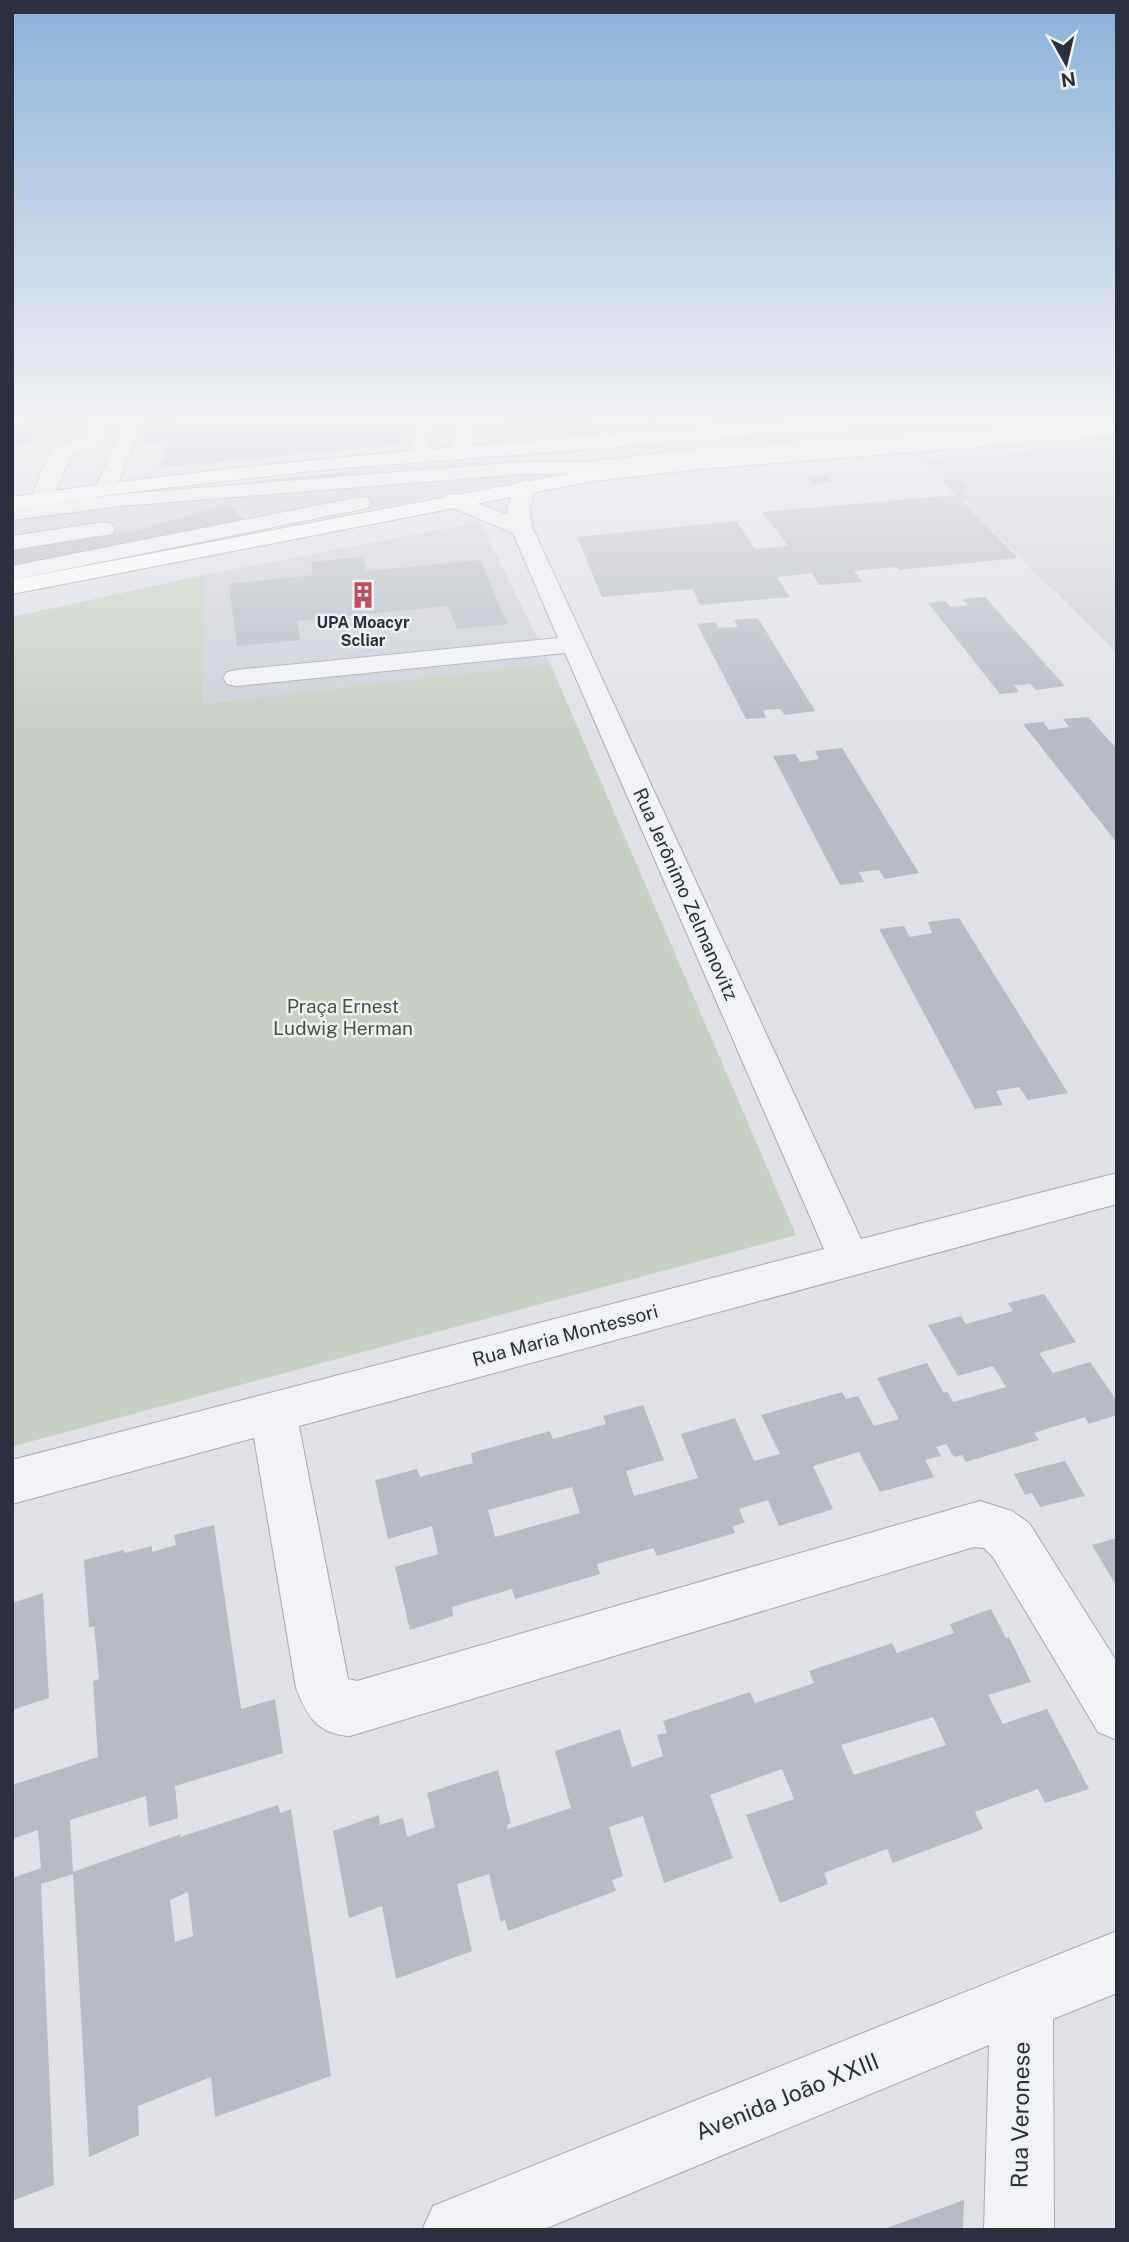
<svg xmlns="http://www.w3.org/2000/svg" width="1129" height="2242" font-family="'Public Sans',sans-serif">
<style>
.built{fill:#ced1d9}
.green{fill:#c5d1c1}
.building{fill:#b7bbc4;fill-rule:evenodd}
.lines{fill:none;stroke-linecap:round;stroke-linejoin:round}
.minor-casing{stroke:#a6a9b1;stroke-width:2}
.major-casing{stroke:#a0a6b2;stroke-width:2}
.minor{fill:#f2f3f6;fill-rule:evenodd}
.major{fill:#fff;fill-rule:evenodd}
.labels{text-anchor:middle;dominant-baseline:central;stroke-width:5;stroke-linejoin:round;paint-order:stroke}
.far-poi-label{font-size:16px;font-weight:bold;fill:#2a303d;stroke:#eff1f5}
.street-label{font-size:19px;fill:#2a303d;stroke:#eff1f5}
.park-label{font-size:19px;fill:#3d5838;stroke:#eff1f5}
.near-street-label{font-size:23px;fill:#2a303d;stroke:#eff1f5}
</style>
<rect width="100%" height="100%" fill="#e0e2e7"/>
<g class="built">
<path d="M 1117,444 L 1117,653 L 921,460 Z"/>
<path d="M 516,459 L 522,468 L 538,477 L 12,577 L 12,514 L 145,494 L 376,468 Z"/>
<path d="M 480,522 L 550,663 L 201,704 L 204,575 Z"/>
</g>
<path class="green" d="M 204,575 L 202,704 L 550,663 L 796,1235 L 14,1446 L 12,617 Z"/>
<g class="building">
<path d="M 24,419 L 63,420 L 90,420 L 82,435 L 34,436 L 29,444 L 12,445 L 12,434 Z"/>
<path d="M 176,419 L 174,426 L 403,422 L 402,444 L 158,468 L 168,443 L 138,444 L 147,420 Z"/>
<path d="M 502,419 L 595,419 L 598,434 L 503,439 Z"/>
<path d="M 642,419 L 655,419 L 659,430 L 645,430 Z"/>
<path d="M 711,419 L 792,419 L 795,425 L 716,429 Z"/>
<path d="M 358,471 L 361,480 L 264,490 L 262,480 Z"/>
<path d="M 826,475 L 833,482 L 813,484 L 806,477 Z"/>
<path d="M 956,479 L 968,490 L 962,491 L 971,499 L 961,500 L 1018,558 L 899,570 L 897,567 L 854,571 L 863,582 L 819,585 L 812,573 L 777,577 L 790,597 L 700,605 L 693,589 L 602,597 L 577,537 L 736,521 L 755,549 L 788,546 L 762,512 L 956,495 L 941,480 Z"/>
<path d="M 228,504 L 249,525 L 12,570 L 12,549 L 134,531 Z"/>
<path d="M 363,557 L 367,571 L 480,560 L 507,624 L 457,629 L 448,606 L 297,621 L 300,640 L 237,646 L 229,584 L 313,575 L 311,562 Z"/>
<path d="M 985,597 L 1065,686 L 1036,690 L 1030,684 L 1014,685 L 1019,692 L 1000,694 L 928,603 L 945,601 L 950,607 L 968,605 L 962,599 Z"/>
<path d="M 758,618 L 815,711 L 785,715 L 780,709 L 763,710 L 766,718 L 746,719 L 697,624 L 716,622 L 718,628 L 738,627 L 734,620 Z"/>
<path d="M 1088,717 L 1117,749 L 1117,843 L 1023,724 L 1043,722 L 1049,730 L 1069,727 L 1063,719 Z"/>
<path d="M 842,748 L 919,873 L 885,879 L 879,870 L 859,872 L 864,882 L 840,885 L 773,756 L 795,754 L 800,762 L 819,759 L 815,751 Z"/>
<path d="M 959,918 L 1068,1093 L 1028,1100 L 1019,1087 L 996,1091 L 1003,1105 L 975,1109 L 879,929 L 904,926 L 910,937 L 932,933 L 928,922 Z"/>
<path d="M 1044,1294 L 1076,1342 L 1039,1353 L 1053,1373 L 1090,1362 L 1117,1401 L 1117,1415 L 1089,1424 L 1085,1417 L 1034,1433 L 1039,1440 L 966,1462 L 962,1455 L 954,1457 L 946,1444 L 936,1447 L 941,1456 L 925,1460 L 934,1477 L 880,1492 L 859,1452 L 813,1466 L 833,1509 L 779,1526 L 768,1500 L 739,1509 L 745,1523 L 732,1526 L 735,1533 L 657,1556 L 653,1548 L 597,1564 L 600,1574 L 515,1599 L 512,1589 L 452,1607 L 453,1616 L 410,1630 L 395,1567 L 438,1554 L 432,1526 L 388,1539 L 375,1480 L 417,1469 L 420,1477 L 473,1463 L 471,1453 L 550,1431 L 553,1439 L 606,1424 L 603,1416 L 643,1405 L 664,1460 L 626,1471 L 634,1496 L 698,1478 L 681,1434 L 735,1418 L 754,1461 L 780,1454 L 761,1415 L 842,1392 L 846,1399 L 858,1396 L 874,1426 L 899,1419 L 877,1378 L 927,1363 L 944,1393 L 947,1391 L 953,1402 L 1006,1387 L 993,1366 L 958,1376 L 928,1325 L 961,1316 L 966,1324 L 1013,1311 L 1008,1303 ZM 572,1487 L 580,1513 L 495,1537 L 488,1510 Z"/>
<path d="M 1065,1461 L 1085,1496 L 1040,1507 L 1032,1493 L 1025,1495 L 1014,1474 Z"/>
<path d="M 214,1525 L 241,1709 L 275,1699 L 283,1753 L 175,1786 L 178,1818 L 149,1827 L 146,1796 L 70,1820 L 73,1872 L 181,1834 L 180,1837 L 278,1805 L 280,1813 L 291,1809 L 331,2076 L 215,2117 L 211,2077 L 138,2106 L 139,2135 L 89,2157 L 73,1874 L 41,1884 L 54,2185 L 12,2201 L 12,1878 L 41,1868 L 38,1830 L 12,1839 L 12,1785 L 98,1757 L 93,1681 L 99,1679 L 94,1626 L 89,1628 L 84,1560 L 124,1550 L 124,1553 L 152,1546 L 152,1552 L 176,1545 L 174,1535 ZM 188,1892 L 193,1936 L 175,1942 L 170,1900 Z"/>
<path d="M 1117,1538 L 1117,1587 L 1092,1545 Z"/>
<path d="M 43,1593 L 49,1698 L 12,1710 L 12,1603 Z"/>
<path d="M 991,1609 L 1006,1638 L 1009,1637 L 1031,1682 L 988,1695 L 1003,1724 L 1047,1709 L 1089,1789 L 1045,1803 L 1038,1789 L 975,1812 L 983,1829 L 893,1863 L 887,1849 L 824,1873 L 828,1884 L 780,1903 L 746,1815 L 794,1799 L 782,1769 L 710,1795 L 733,1858 L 664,1883 L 643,1816 L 609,1827 L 623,1876 L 612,1880 L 616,1891 L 508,1931 L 505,1920 L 501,1922 L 489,1874 L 457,1884 L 472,1951 L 396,1979 L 382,1906 L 349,1918 L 333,1831 L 379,1815 L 380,1825 L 403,1818 L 407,1837 L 435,1827 L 427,1793 L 498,1770 L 511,1823 L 507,1825 L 508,1829 L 571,1808 L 555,1751 L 620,1729 L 632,1767 L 663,1756 L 657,1735 L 667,1733 L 663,1721 L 750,1692 L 755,1703 L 814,1683 L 809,1671 L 892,1643 L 897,1653 L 954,1633 L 950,1624 ZM 933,1717 L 946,1745 L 854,1775 L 841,1745 Z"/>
<path d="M 964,2200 L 963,2230 L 884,2230 L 884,2229 Z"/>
</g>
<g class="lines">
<defs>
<g id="minor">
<path d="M 92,419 L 111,419 L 101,445 L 72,454 L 50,503 L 121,494 L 522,462 L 586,462 L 700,448 L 1103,419 L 1117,419 L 1117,430 L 700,460 L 586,474 L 522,474 L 121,506 L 12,520 L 12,507 L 41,504 L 32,498 C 37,485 46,453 57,446 C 64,441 78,440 86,437 Z"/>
<path d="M 125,419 L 144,419 L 116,488 L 113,492 L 99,492 L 96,488 Z"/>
<path d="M 411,419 L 431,419 L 430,455 L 427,459 L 413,459 L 410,455 Z"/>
<path d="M 451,419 L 470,419 L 473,452 L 470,456 L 456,456 L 453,452 Z"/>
<path d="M 526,480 L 533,482 L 536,486 L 529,510 L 533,529 L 861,1239 L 1117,1173 L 1117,1204 L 299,1426 L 348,1679 L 357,1681 L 980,1501 L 1012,1511 L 1029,1523 L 1117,1662 L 1117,1740 L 1098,1732 L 993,1557 L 984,1548 L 974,1547 L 350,1736 C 317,1734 307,1716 296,1688 L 254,1438 L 12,1504 L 12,1460 L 824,1249 L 565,653 L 236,686 L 227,684 L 223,678 L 227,672 L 236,670 L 558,638 L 513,533 L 446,505 L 443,500 L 446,495 L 454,494 L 508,515 C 506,505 513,490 519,482 Z"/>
<path d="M 360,497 L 368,498 L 371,503 L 368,508 L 12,580 L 12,566 Z"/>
<path d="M 104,522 L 112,524 L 115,529 L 112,534 L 12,550 L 12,536 Z"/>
<path d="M 1117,1931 L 1117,1993 L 1053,2019 L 1054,2230 L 984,2230 L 989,2045 L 542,2230 L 422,2230 L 433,2206 Z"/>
</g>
<g id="major">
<path d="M 839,419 L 849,425 L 846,429 L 321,470 L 115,494 L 12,509 L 12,497 C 286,456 563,438 839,419 Z"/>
<path d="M 1117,424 L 1117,436 L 699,469 L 593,481 L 12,594 L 12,580 L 593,469 L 699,457 Z"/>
</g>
</defs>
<use href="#minor" class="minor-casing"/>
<use href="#major" class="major-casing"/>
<use href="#minor" class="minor"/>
<use href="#major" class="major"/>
</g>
<linearGradient id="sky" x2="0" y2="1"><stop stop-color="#8ab2da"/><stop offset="0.57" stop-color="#f1f2f4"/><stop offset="1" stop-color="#f1f2f4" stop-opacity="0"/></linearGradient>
<rect width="1129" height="733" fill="url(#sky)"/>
<defs>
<symbol id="building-bare" viewBox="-9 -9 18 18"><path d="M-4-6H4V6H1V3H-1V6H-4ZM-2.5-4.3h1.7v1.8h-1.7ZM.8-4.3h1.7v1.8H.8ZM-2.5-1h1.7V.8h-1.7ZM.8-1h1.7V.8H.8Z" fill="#c34e5b" stroke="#eff1f5" stroke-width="2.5" paint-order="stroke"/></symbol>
</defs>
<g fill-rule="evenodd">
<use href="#building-bare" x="344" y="576" width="38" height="38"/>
</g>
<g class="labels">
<g class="far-poi-label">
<text x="363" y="622">UPA Moacyr<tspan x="363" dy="18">Scliar</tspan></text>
</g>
<g class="street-label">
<text transform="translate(686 894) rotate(66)">Rua Jerônimo Zelmanovitz</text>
<text transform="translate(565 1335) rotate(-15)">Rua Maria Montessori</text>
</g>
<g class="park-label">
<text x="343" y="1006">Praça Ernest<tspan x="343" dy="22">Ludwig Herman</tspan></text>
</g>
<g class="near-street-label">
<text transform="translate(787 2096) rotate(-22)">Avenida João XXIII</text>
<text transform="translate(1020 2115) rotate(-89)">Rua Veronese</text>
</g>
</g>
<rect width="1129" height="2242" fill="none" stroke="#2a303d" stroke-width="28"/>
<g transform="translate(1066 63) rotate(172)" stroke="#eff1f5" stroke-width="5" paint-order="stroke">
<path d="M0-5L12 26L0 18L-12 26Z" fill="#2a303d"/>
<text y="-10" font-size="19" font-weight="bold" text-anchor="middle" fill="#2a303d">N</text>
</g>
</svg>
